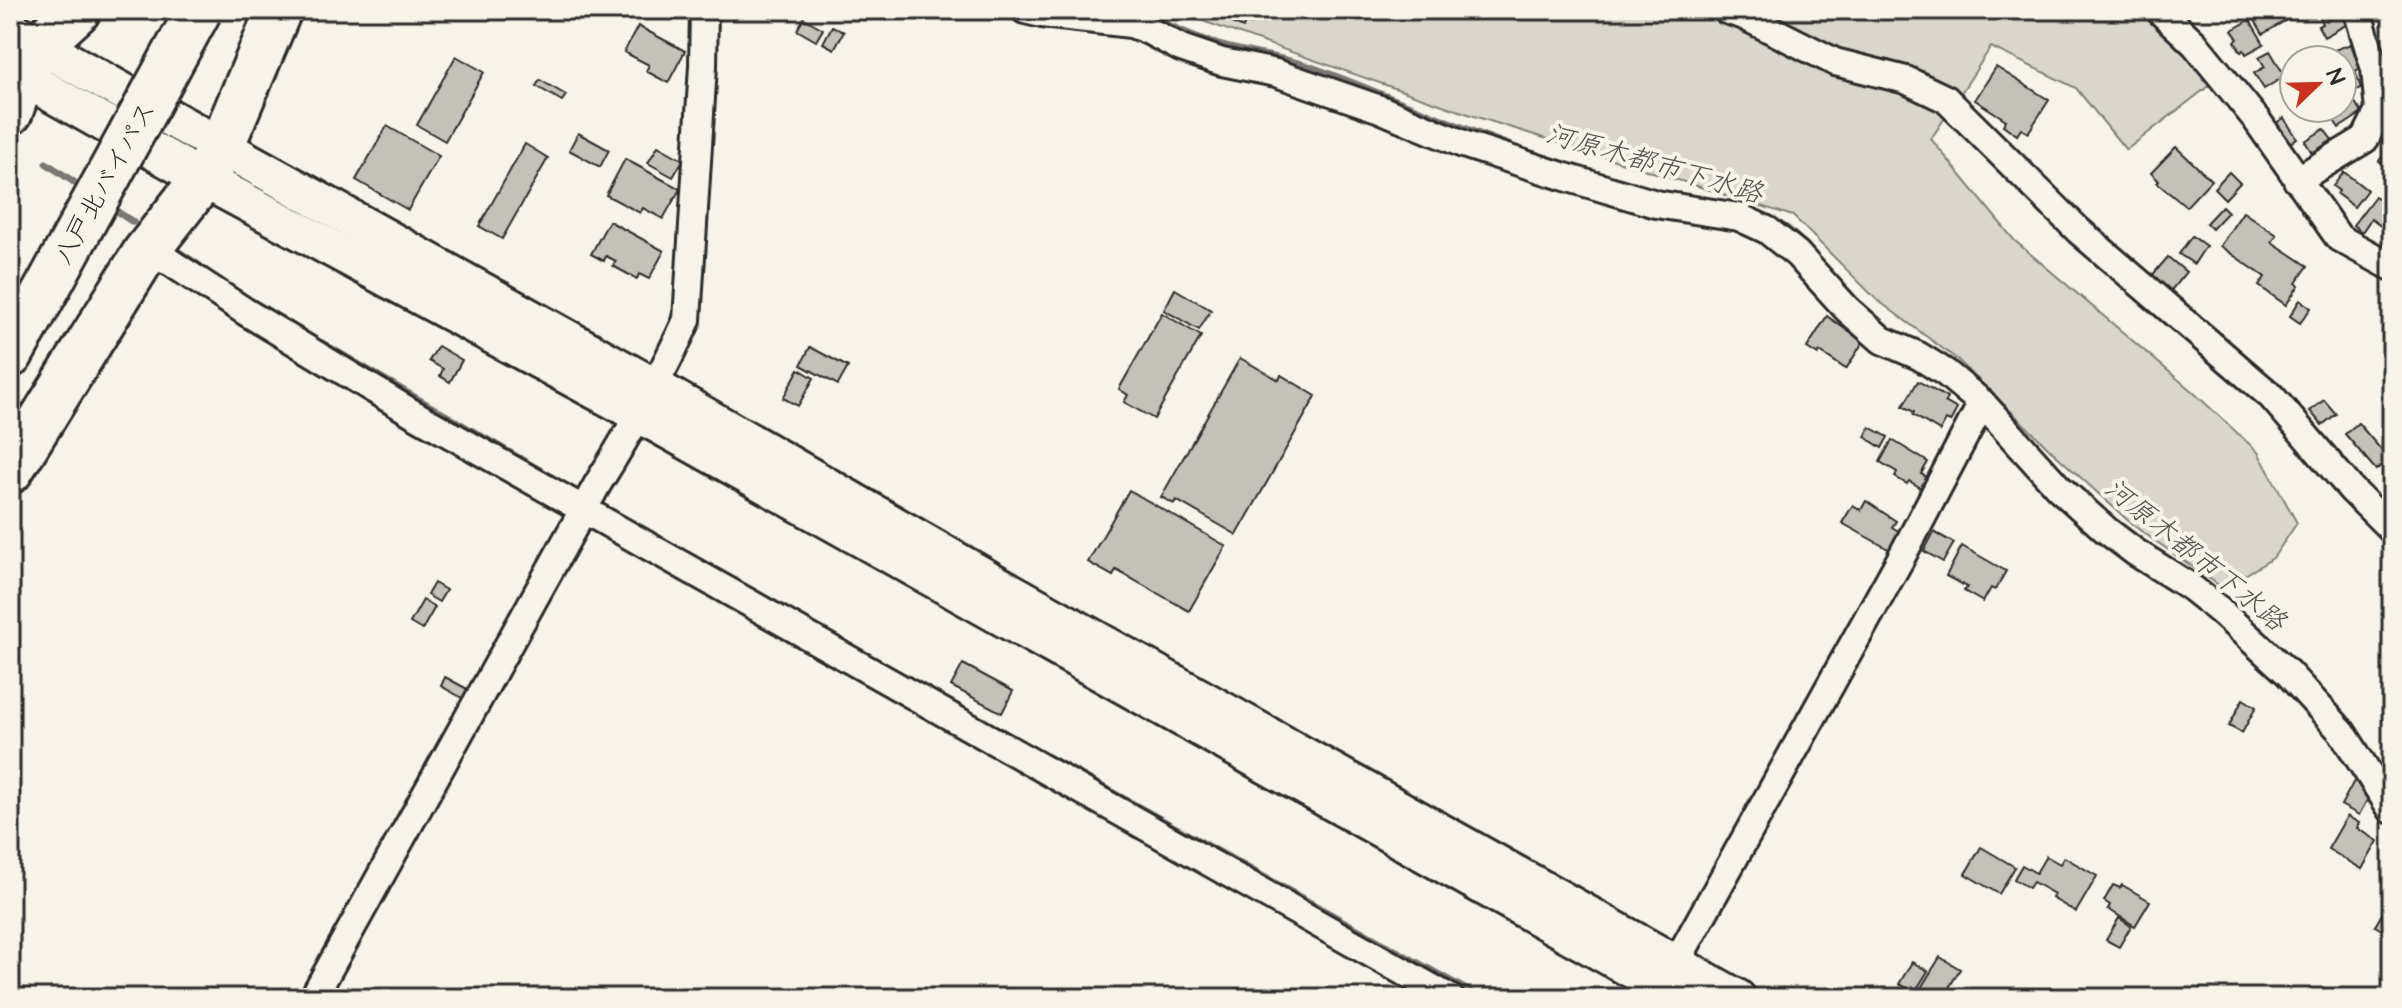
<svg xmlns="http://www.w3.org/2000/svg" width="2402" height="1008" font-family="'Architects Daughter','Klee One',sans-serif">
<style>
.green{fill:#dad6cc;stroke:#82807c;stroke-width:2}
.lines{fill:none;stroke-linecap:round;stroke-linejoin:round}
.stream{stroke:#7a7874;stroke-width:7}
.building{fill:#c4c1b9;stroke:#2b2b2b;stroke-width:2}
.street-casing{stroke:#2b2b2b;stroke-width:32}
.secondary-casing{stroke:#2b2b2b;stroke-width:42}
.highway-casing{stroke:#2b2b2b;stroke-width:50}
.street{stroke:#f7f3e8;stroke-width:26}
.secondary{stroke:#f7f3e8;stroke-width:36}
.highway{stroke:#f7f3e8;stroke-width:44}
.highway-bridge-casing{stroke:#2b2b2b;stroke-width:50;stroke-linecap:butt}
.highway-bridge{stroke:#f7f3e8;stroke-width:44}
.labels{text-anchor:middle;dominant-baseline:central;stroke-width:8;stroke-linejoin:round;paint-order:stroke}
.street-label{font-size:26px;fill:#2b2b2b;stroke:#f7f3e8}
.water-label{font-size:28px;font-style:italic;fill:#53524f;stroke:#f7f3e8}
</style>
<rect width="100%" height="100%" fill="#f7f3e8"/>
<filter id="ink" filterUnits="userSpaceOnUse"><feTurbulence type="fractalNoise" baseFrequency=".0125" numOctaves="2"/><feDisplacementMap in="SourceGraphic" scale="16" xChannelSelector="R" yChannelSelector="G"/><feConvolveMatrix kernelMatrix="1 2 1 2 8 2 1 2 1" color-interpolation-filters="sRGB"/></filter>
<g filter="url(#ink)">
<path class="green" d="M 1171,10 L 2137,10 L 2178,46 L 2210,85 L 2126,150 L 2076,88 L 1991,47 L 1931,139 L 2014,240 L 2193,392 L 2258,452 L 2297,523 L 2273,558 L 2223,588 L 2134,526 L 2056,455 L 1958,360 L 1876,299 L 1793,216 L 1477,117 Z"/>
<g class="lines">
<g class="stream">
<path d="M 1134,10 C 1162,22 1190,36 1219,45 C 1250,54 1283,57 1314,68 C 1383,93 1449,124 1519,149"/>
<path d="M 46,163 L 84,189"/>
<path d="M 107,205 L 133,222"/>
<path d="M 1776,222 L 1788,229 L 1807,246"/>
<path d="M 179,252 L 200,266"/>
<path d="M 322,343 L 543,472"/>
<path d="M 1049,757 L 1481,998"/>
</g>
</g>
<g class="building">
<path d="M 1230,10 L 1256,10 L 1258,11 L 1251,24 L 1245,22 L 1243,28 L 1232,23 L 1235,17 L 1228,13 Z"/>
<path d="M 2249,10 L 2285,10 L 2290,18 L 2263,34 Z"/>
<path d="M 2341,14 L 2346,25 L 2324,37 L 2318,26 L 2322,24 L 2320,19 L 2327,16 L 2329,20 Z"/>
<path d="M 804,18 L 823,29 L 816,41 L 797,30 Z"/>
<path d="M 2250,20 L 2264,44 L 2246,54 L 2244,50 L 2241,52 L 2235,41 L 2238,39 L 2232,30 Z"/>
<path d="M 638,26 L 685,51 L 668,83 L 646,71 L 649,65 L 624,52 Z"/>
<path d="M 832,26 L 844,32 L 834,49 L 823,43 Z"/>
<path d="M 2351,44 L 2360,69 L 2355,71 L 2361,88 L 2343,94 L 2342,60 L 2325,60 L 2323,54 Z"/>
<path d="M 2270,51 L 2285,76 L 2264,89 L 2254,73 L 2265,67 L 2259,57 Z"/>
<path d="M 456,56 L 484,72 L 445,141 L 417,125 Z"/>
<path d="M 1996,67 L 2049,100 L 2028,133 L 2021,129 L 2017,135 L 2003,125 L 2006,120 L 1975,100 Z"/>
<path d="M 540,80 L 566,95 L 562,101 L 536,86 Z"/>
<path d="M 2342,98 L 2346,102 L 2352,98 L 2362,113 L 2339,128 L 2326,109 L 2342,108 Z"/>
<path d="M 2284,118 L 2297,138 L 2286,146 L 2273,125 Z"/>
<path d="M 387,126 L 439,156 L 408,210 L 356,180 Z"/>
<path d="M 2324,129 L 2332,140 L 2312,153 L 2305,141 Z"/>
<path d="M 578,133 L 609,150 L 600,167 L 569,150 Z"/>
<path d="M 2392,143 L 2392,169 L 2379,161 Z"/>
<path d="M 525,144 L 548,158 L 502,239 L 479,226 Z"/>
<path d="M 658,146 L 683,160 L 673,177 L 648,163 Z"/>
<path d="M 2176,147 L 2211,180 L 2186,207 L 2157,183 L 2159,181 L 2151,173 Z"/>
<path d="M 625,159 L 680,189 L 663,219 L 643,208 L 640,213 L 606,195 Z"/>
<path d="M 2229,172 L 2240,183 L 2225,199 L 2214,188 Z"/>
<path d="M 2344,172 L 2367,190 L 2354,207 L 2337,194 L 2339,191 L 2333,186 Z"/>
<path d="M 2375,196 L 2388,205 L 2392,203 L 2392,230 L 2390,233 L 2371,219 L 2362,232 L 2353,225 Z"/>
<path d="M 2222,206 L 2228,212 L 2212,229 L 2206,223 Z"/>
<path d="M 2243,212 L 2277,235 L 2272,242 L 2308,266 L 2296,283 L 2299,285 L 2286,305 L 2259,286 L 2265,277 L 2220,246 Z"/>
<path d="M 609,221 L 664,251 L 649,279 L 639,274 L 637,279 L 613,266 L 616,261 L 606,256 L 604,261 L 591,254 Z"/>
<path d="M 2192,236 L 2206,246 L 2194,264 L 2179,254 Z"/>
<path d="M 2168,257 L 2186,272 L 2168,294 L 2149,279 Z"/>
<path d="M 1175,289 L 1211,310 L 1199,330 L 1164,310 Z"/>
<path d="M 2300,300 L 2311,308 L 2300,323 L 2290,316 Z"/>
<path d="M 1162,313 L 1201,336 L 1154,419 L 1124,402 L 1128,395 L 1119,389 Z"/>
<path d="M 1827,316 L 1863,342 L 1846,369 L 1820,352 L 1818,355 L 1807,348 Z"/>
<path d="M 438,346 L 462,360 L 450,382 L 440,376 L 443,369 L 429,361 Z"/>
<path d="M 810,347 L 848,367 L 838,385 L 801,365 Z"/>
<path d="M 1240,358 L 1279,380 L 1281,375 L 1316,396 L 1237,535 L 1176,500 L 1174,504 L 1161,497 Z"/>
<path d="M 799,369 L 814,378 L 798,406 L 783,398 Z"/>
<path d="M 1918,381 L 1947,398 L 1945,402 L 1957,409 L 1950,422 L 1946,420 L 1940,431 L 1913,415 L 1914,412 L 1903,406 Z"/>
<path d="M 2324,400 L 2336,414 L 2322,425 L 2310,411 Z"/>
<path d="M 2358,423 L 2389,459 L 2376,470 L 2345,434 Z"/>
<path d="M 1870,427 L 1888,437 L 1882,448 L 1865,437 Z"/>
<path d="M 1892,440 L 1928,462 L 1921,474 L 1929,478 L 1923,489 L 1909,481 L 1907,484 L 1895,477 L 1897,472 L 1880,462 Z"/>
<path d="M 1129,490 L 1226,546 L 1189,611 L 1116,570 L 1113,576 L 1088,562 Z"/>
<path d="M 1866,501 L 1896,521 L 1892,527 L 1900,532 L 1890,550 L 1842,523 L 1853,505 L 1861,510 Z"/>
<path d="M 1934,532 L 1954,543 L 1943,562 L 1924,551 Z"/>
<path d="M 1962,546 L 2006,571 L 1995,590 L 1991,588 L 1983,602 L 1964,591 L 1967,587 L 1946,576 Z"/>
<path d="M 434,583 L 446,590 L 439,602 L 427,595 Z"/>
<path d="M 423,600 L 435,607 L 422,630 L 410,623 Z"/>
<path d="M 963,664 L 1013,691 L 1002,713 L 951,686 Z"/>
<path d="M 445,677 L 469,690 L 464,699 L 441,686 Z"/>
<path d="M 2243,699 L 2256,707 L 2242,733 L 2229,726 Z"/>
<path d="M 2354,781 L 2372,791 L 2359,815 L 2341,805 Z"/>
<path d="M 2347,816 L 2359,823 L 2357,828 L 2378,841 L 2362,869 L 2328,849 Z"/>
<path d="M 1981,847 L 2015,867 L 1999,894 L 1965,874 Z"/>
<path d="M 2046,856 L 2060,864 L 2064,857 L 2097,876 L 2076,912 L 2052,898 L 2054,894 L 2033,882 L 2029,888 L 2014,879 L 2022,865 L 2036,873 Z"/>
<path d="M 2113,885 L 2120,888 L 2122,885 L 2150,901 L 2135,926 L 2108,909 L 2110,905 L 2104,901 Z"/>
<path d="M 2392,897 L 2392,940 L 2383,935 L 2385,932 L 2375,926 Z"/>
<path d="M 2119,918 L 2131,926 L 2119,947 L 2106,940 Z"/>
<path d="M 1940,957 L 1960,969 L 1943,998 L 1919,998 L 1916,996 Z"/>
<path d="M 1912,962 L 1928,971 L 1915,992 L 1899,984 Z"/>
</g>
<g class="lines">
<defs>
<g id="street">
<path d="M 1025,10 L 1042,14 L 1131,24 L 1149,31 L 1181,48 L 1222,62 L 1276,73 L 1380,109 L 1463,144 L 1562,176 L 1656,204 L 1739,217 L 1767,230 L 1797,254 L 1847,309 L 1882,340 L 1919,356 L 1946,373 L 1982,403 L 2058,487 L 2106,530 L 2135,552 L 2189,586 L 2219,610 L 2288,673 L 2342,732 L 2392,810"/>
<path d="M 1726,10 L 1742,15 L 1835,62 L 1906,80 L 1946,99 L 2079,231 L 2272,397 L 2352,490 L 2392,530"/>
<path d="M 2159,10 L 2195,44 L 2256,119 L 2339,238 L 2392,267"/>
<path d="M 2297,180 L 2365,139 L 2379,111 L 2375,69 L 2357,10"/>
<path d="M 145,253 L 170,262 L 246,312 L 414,414 L 1450,998"/>
<path d="M 1667,979 L 1901,558 L 1982,403"/>
<path d="M 313,998 L 597,485 C 630,432 661,377 687,320 L 703,66 L 704,10"/>
</g>
<g id="secondary">
<path d="M 10,29 L 653,386 L 995,583 L 1737,998"/>
<path d="M 10,70 L 203,179 L 639,414 L 1683,998"/>
</g>
<g id="highway">
<path d="M 10,112 L 22,78 L 40,45 L 78,10"/>
<path d="M 10,355 L 49,285"/>
<path d="M 10,471 L 145,253 L 203,179 L 222,145 L 279,10"/>
</g>
</defs>
<use href="#street" class="street-casing"/>
<use href="#secondary" class="secondary-casing"/>
<use href="#highway" class="highway-casing"/>
<use href="#street" class="street"/>
<use href="#secondary" class="secondary"/>
<use href="#highway" class="highway"/>
<defs>
<path id="highway-bridge" d="M 49,285 L 199,10"/>
</defs>
<use href="#highway-bridge" class="highway-bridge-casing"/>
<use href="#highway-bridge" class="highway-bridge"/>
</g>
</g>
<g class="labels">
<g class="street-label">
<text transform="translate(105 183) rotate(-61)">八戸北バイパス</text>
</g>
<g class="water-label">
<text transform="translate(1654 164) rotate(16)">河原木都市下水路</text>
<text transform="translate(2195 555) rotate(39)">河原木都市下水路</text>
</g>
</g>
<rect width="2402" height="1008" fill="none" stroke="#f7f3e8" stroke-width="40"/>
<rect x="20" y="20" width="2362" height="968" fill="none" stroke="#2b2b2b" stroke-width="3" filter="url(#ink)"/>
<g transform="translate(2318 84) rotate(67)"><circle r="38" fill="#f7f3e8" stroke="#a5a39c" stroke-width="2"/>
<path d="M0-6L14 30L0 20L-14 30Z" fill="#c8321e"/>
<text y="-12" font-size="22" font-weight="bold" text-anchor="middle" fill="#2b2b2b">N</text>
</g>
</svg>
